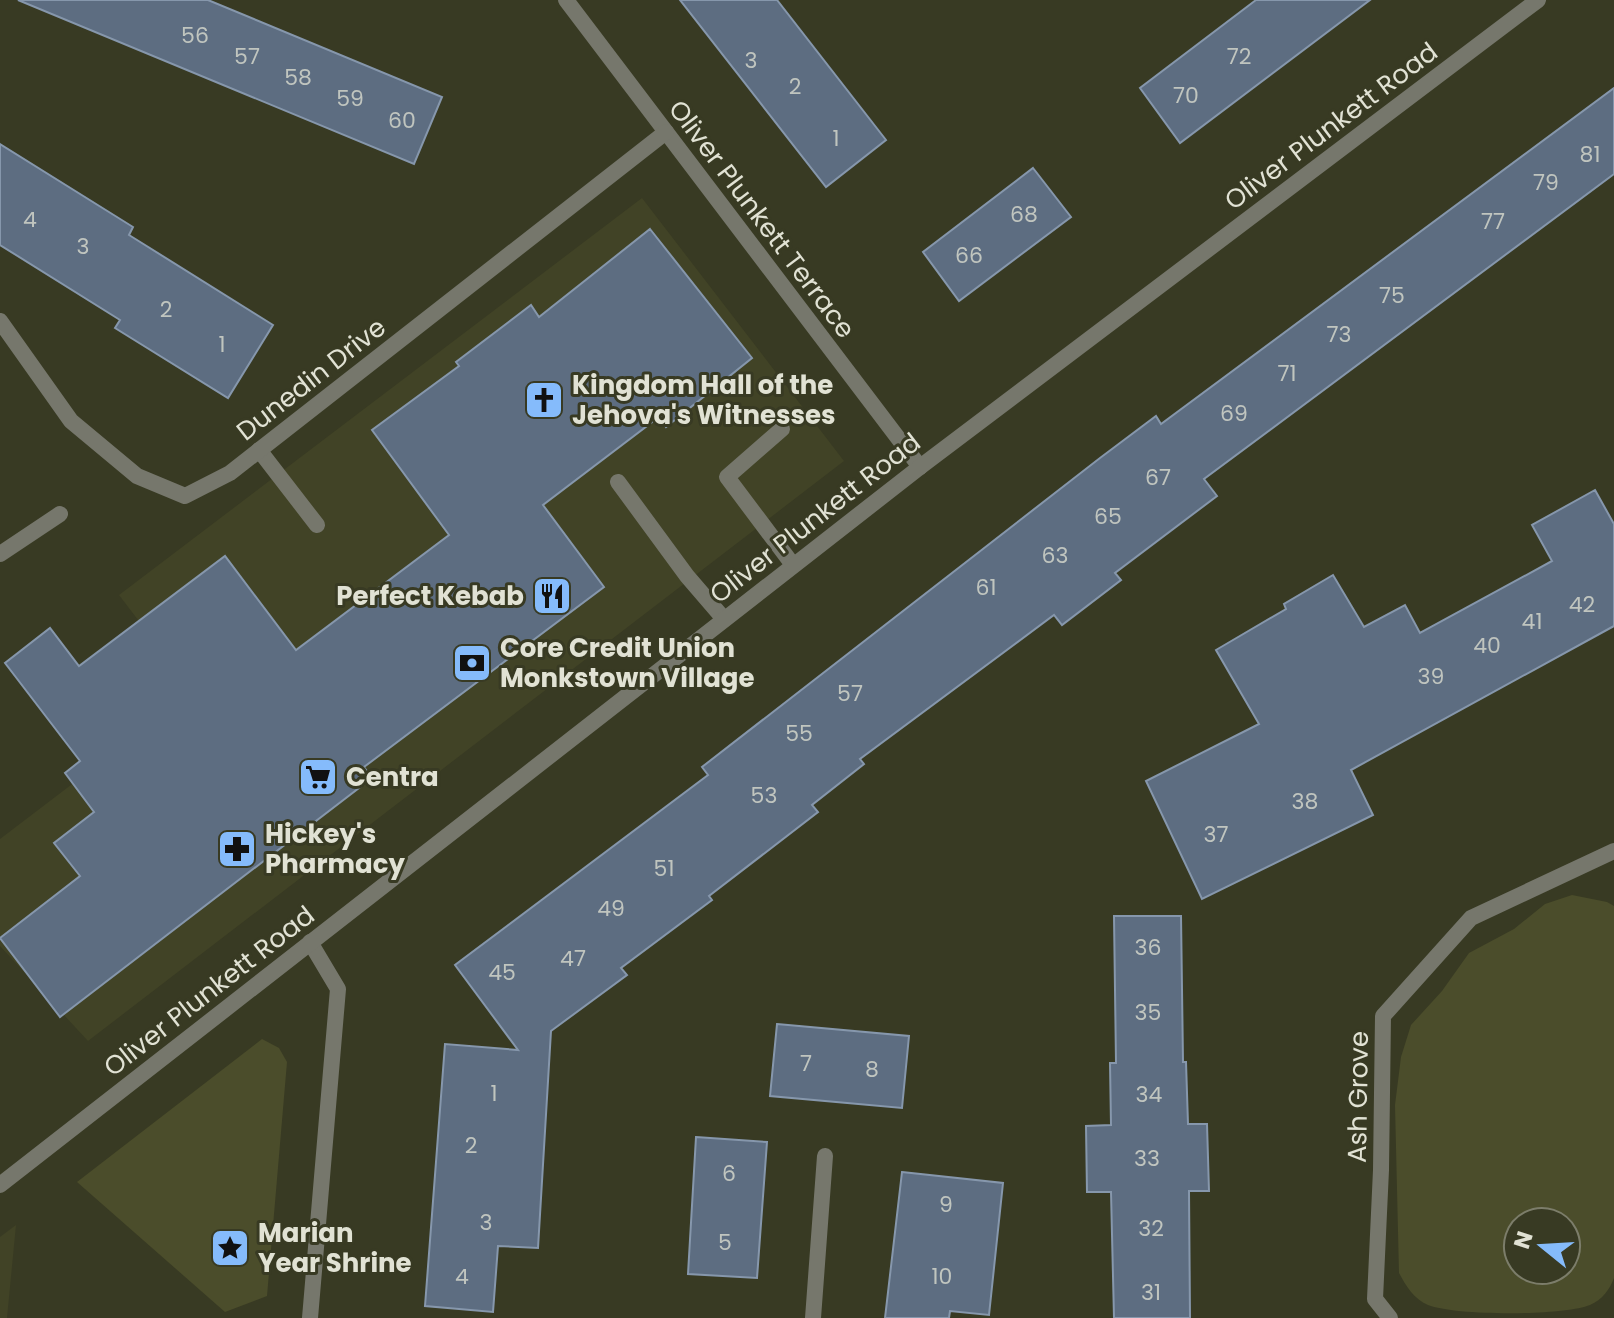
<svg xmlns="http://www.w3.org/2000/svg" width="1614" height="1318" font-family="Poppins,sans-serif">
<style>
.built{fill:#414326}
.green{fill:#4b4d2b;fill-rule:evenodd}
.building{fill:#5d6d81;stroke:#8697ac;stroke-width:2}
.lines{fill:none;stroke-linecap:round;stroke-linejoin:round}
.service{stroke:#76776c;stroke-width:16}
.minor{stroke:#76776c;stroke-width:16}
.tertiary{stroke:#76776c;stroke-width:16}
.labels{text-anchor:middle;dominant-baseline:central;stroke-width:6;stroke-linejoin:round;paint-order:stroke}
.number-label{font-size:22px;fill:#c0c5bf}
.street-label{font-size:26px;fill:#e1e2d4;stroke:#383a23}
.poi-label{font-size:26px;font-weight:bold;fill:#e1e2d4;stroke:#383a23;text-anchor:start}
</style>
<rect width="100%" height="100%" fill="#383a23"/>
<g class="built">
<path d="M 642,198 L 844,461 L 88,1041 L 0,946 L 0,839 L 193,692 L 119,595 Z"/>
<path d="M 16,1225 L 7,1318 L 0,1318 L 0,1237 Z"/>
</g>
<g class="green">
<path d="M 1572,895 L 1607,902 L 1614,906 L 1614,1278 C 1610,1289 1602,1300 1590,1305 C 1562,1316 1456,1316 1428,1305 C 1414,1299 1406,1286 1399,1273 L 1395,1105 L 1401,1057 L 1411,1025 L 1442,991 L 1469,953 L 1514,929 L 1545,904 ZM 1566,1222 L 1566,1270 L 1518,1270 L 1518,1222 Z"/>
<path d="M 262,1039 L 279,1048 L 287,1062 L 267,1296 L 225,1312 L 77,1182 Z"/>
</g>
<g class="building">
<path d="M 18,0 L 208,0 L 442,97 L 414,164 Z"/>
<path d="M 680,0 L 777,0 L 886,140 L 826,187 Z"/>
<path d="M 1256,0 L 1370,0 L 1180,143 L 1140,88 Z"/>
<path d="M 1614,88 L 1614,174 L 1204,479 L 1217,496 L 1115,573 L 1121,580 L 1062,625 L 1054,615 L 860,759 L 864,764 L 812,805 L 818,812 L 709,896 L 712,900 L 621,968 L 627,975 L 551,1031 L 538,1248 L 498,1246 L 493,1312 L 425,1306 L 445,1044 L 518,1050 L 455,965 L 708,775 L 702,767 L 1100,458 L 1156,416 L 1161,424 Z"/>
<path d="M 0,144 L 133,227 L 129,235 L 273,325 L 228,398 L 115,328 L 120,320 L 0,245 Z"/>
<path d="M 1033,168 L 1071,217 L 959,301 L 923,252 Z"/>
<path d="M 650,229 L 752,358 L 666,427 L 659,417 L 543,505 L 604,587 L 364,767 L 372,778 L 60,1017 L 0,938 L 80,876 L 54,843 L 94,812 L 65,773 L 80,761 L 5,663 L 50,628 L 79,666 L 225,556 L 296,650 L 449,535 L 372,430 L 459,366 L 456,362 L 531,305 L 539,317 Z"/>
<path d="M 1595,490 L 1614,524 L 1614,626 L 1351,770 L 1373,815 L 1202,899 L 1146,781 L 1259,724 L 1216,650 L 1286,609 L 1284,604 L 1333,575 L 1364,627 L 1405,605 L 1420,633 L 1552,561 L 1532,525 Z"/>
<path d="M 1114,916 L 1181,916 L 1183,1062 L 1186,1062 L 1188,1124 L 1207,1124 L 1209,1191 L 1189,1191 L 1190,1318 L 1114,1318 L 1111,1192 L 1087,1192 L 1086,1126 L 1111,1125 L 1110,1063 L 1116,1063 Z"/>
<path d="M 777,1024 L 909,1036 L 902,1108 L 770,1096 Z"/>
<path d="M 696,1137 L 767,1142 L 757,1278 L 688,1274 Z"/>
<path d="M 902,1172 L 1003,1183 L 989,1315 L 950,1311 L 949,1318 L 885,1318 Z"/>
</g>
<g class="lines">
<g class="service">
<path d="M 782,429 L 727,477 L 793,565"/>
<path d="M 259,450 L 317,525"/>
<path d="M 618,482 L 687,576 L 724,619"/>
</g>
<g class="minor">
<path d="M 566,0 L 920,467"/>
<path d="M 0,321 L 71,421 L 137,476 L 185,496 L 230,473 L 666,132"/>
<path d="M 0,554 L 60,514"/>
<path d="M 310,942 L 338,989 L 310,1318"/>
<path d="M 813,1318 L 825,1156"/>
<path d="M 1390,1318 L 1375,1299 L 1381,1170 L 1383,1016 L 1471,918 L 1614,851"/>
</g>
<path class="tertiary" d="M 0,1185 L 920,467 L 1538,0"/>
</g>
<defs>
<symbol id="church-square" viewBox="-11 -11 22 22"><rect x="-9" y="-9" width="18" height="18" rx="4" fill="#85bbfb" stroke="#383a23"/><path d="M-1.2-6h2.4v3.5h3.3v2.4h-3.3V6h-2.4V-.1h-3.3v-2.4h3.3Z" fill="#111"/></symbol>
<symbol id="restaurant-square" viewBox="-11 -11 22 22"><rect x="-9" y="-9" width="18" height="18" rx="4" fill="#85bbfb" stroke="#383a23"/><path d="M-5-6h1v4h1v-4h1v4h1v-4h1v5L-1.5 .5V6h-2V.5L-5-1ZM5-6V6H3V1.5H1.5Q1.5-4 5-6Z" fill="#111"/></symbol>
<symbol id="bank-square" viewBox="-11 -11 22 22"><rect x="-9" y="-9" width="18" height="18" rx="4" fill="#85bbfb" stroke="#383a23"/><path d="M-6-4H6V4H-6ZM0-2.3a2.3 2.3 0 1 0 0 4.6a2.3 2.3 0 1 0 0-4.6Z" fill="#111"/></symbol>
<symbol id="supermarket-square" viewBox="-11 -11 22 22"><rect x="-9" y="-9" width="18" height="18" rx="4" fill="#85bbfb" stroke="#383a23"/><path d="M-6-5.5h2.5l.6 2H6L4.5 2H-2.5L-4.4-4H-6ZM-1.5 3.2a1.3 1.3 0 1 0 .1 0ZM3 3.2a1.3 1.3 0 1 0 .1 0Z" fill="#111"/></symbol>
<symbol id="pharmacy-square" viewBox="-11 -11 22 22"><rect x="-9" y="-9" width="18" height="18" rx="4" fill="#85bbfb" stroke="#383a23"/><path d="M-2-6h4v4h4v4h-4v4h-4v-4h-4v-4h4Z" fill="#111"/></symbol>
<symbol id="sight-square" viewBox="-11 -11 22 22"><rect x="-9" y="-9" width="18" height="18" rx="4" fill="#85bbfb" stroke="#383a23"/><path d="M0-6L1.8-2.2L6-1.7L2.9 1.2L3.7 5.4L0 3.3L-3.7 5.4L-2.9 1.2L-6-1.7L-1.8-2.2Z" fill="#111"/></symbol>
</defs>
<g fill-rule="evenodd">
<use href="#church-square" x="522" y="378" width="44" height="44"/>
<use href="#restaurant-square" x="530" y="574" width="44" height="44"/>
<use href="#bank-square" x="450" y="641" width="44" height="44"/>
<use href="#supermarket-square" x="296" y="755" width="44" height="44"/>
<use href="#pharmacy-square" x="215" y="827" width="44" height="44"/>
<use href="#sight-square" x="208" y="1226" width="44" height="44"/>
</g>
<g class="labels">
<g class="number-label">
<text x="195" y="35">56</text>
<text x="247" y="56">57</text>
<text x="1239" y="56">72</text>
<text x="751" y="60">3</text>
<text x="298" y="77">58</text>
<text x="795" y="86">2</text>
<text x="1186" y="95">70</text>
<text x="350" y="98">59</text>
<text x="402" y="120">60</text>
<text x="836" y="138">1</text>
<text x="1590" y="154">81</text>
<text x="1546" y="182">79</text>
<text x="1024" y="214">68</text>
<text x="30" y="219">4</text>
<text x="1493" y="221">77</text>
<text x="83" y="246">3</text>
<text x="969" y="255">66</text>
<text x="1392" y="295">75</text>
<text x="166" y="309">2</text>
<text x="1339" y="334">73</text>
<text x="222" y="344">1</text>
<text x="1287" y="373">71</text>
<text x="1234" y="413">69</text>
<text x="1158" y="477">67</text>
<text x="1108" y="516">65</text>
<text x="1055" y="555">63</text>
<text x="986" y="587">61</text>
<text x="1582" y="604">42</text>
<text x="1532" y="621">41</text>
<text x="1487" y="645">40</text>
<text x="1431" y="676">39</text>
<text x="850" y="693">57</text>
<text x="799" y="733">55</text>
<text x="764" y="795">53</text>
<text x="1305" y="801">38</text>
<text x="1216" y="834">37</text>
<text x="664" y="868">51</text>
<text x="611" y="908">49</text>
<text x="1148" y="947">36</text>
<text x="573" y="958">47</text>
<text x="502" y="972">45</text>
<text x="1148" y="1012">35</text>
<text x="806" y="1063">7</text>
<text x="872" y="1069">8</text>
<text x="494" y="1093">1</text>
<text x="1149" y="1094">34</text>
<text x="471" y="1145">2</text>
<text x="1147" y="1158">33</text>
<text x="729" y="1173">6</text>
<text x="946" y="1204">9</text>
<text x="486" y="1222">3</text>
<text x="1151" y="1228">32</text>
<text x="725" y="1242">5</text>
<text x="462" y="1276">4</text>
<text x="942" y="1276">10</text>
<text x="1151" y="1292">31</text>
</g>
<g class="street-label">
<text transform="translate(1331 126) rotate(-37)">Oliver Plunkett Road</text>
<text transform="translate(762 219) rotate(53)">Oliver Plunkett Terrace</text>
<text transform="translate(311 379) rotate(-38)">Dunedin Drive</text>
<text transform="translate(815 518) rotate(-38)">Oliver Plunkett Road</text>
<text transform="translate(209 991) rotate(-38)">Oliver Plunkett Road</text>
<text transform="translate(1358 1097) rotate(-89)">Ash Grove</text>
</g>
<g class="poi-label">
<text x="572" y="385">Kingdom Hall of the<tspan x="572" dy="30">Jehova's Witnesses</tspan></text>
<text x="524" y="596" text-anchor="end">Perfect Kebab</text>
<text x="500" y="648">Core Credit Union<tspan x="500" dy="30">Monkstown Village</tspan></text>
<text x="346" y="777">Centra</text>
<text x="265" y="834">Hickey's<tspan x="265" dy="30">Pharmacy</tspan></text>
<text x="258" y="1233">Marian<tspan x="258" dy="30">Year Shrine</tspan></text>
</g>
</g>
<g transform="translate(1542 1246) rotate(288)"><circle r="38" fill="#383a23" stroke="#7c7d6a" stroke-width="2"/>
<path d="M0-6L14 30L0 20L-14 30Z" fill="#85bbfb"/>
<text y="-12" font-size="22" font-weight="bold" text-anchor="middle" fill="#e1e2d4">N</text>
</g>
</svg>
